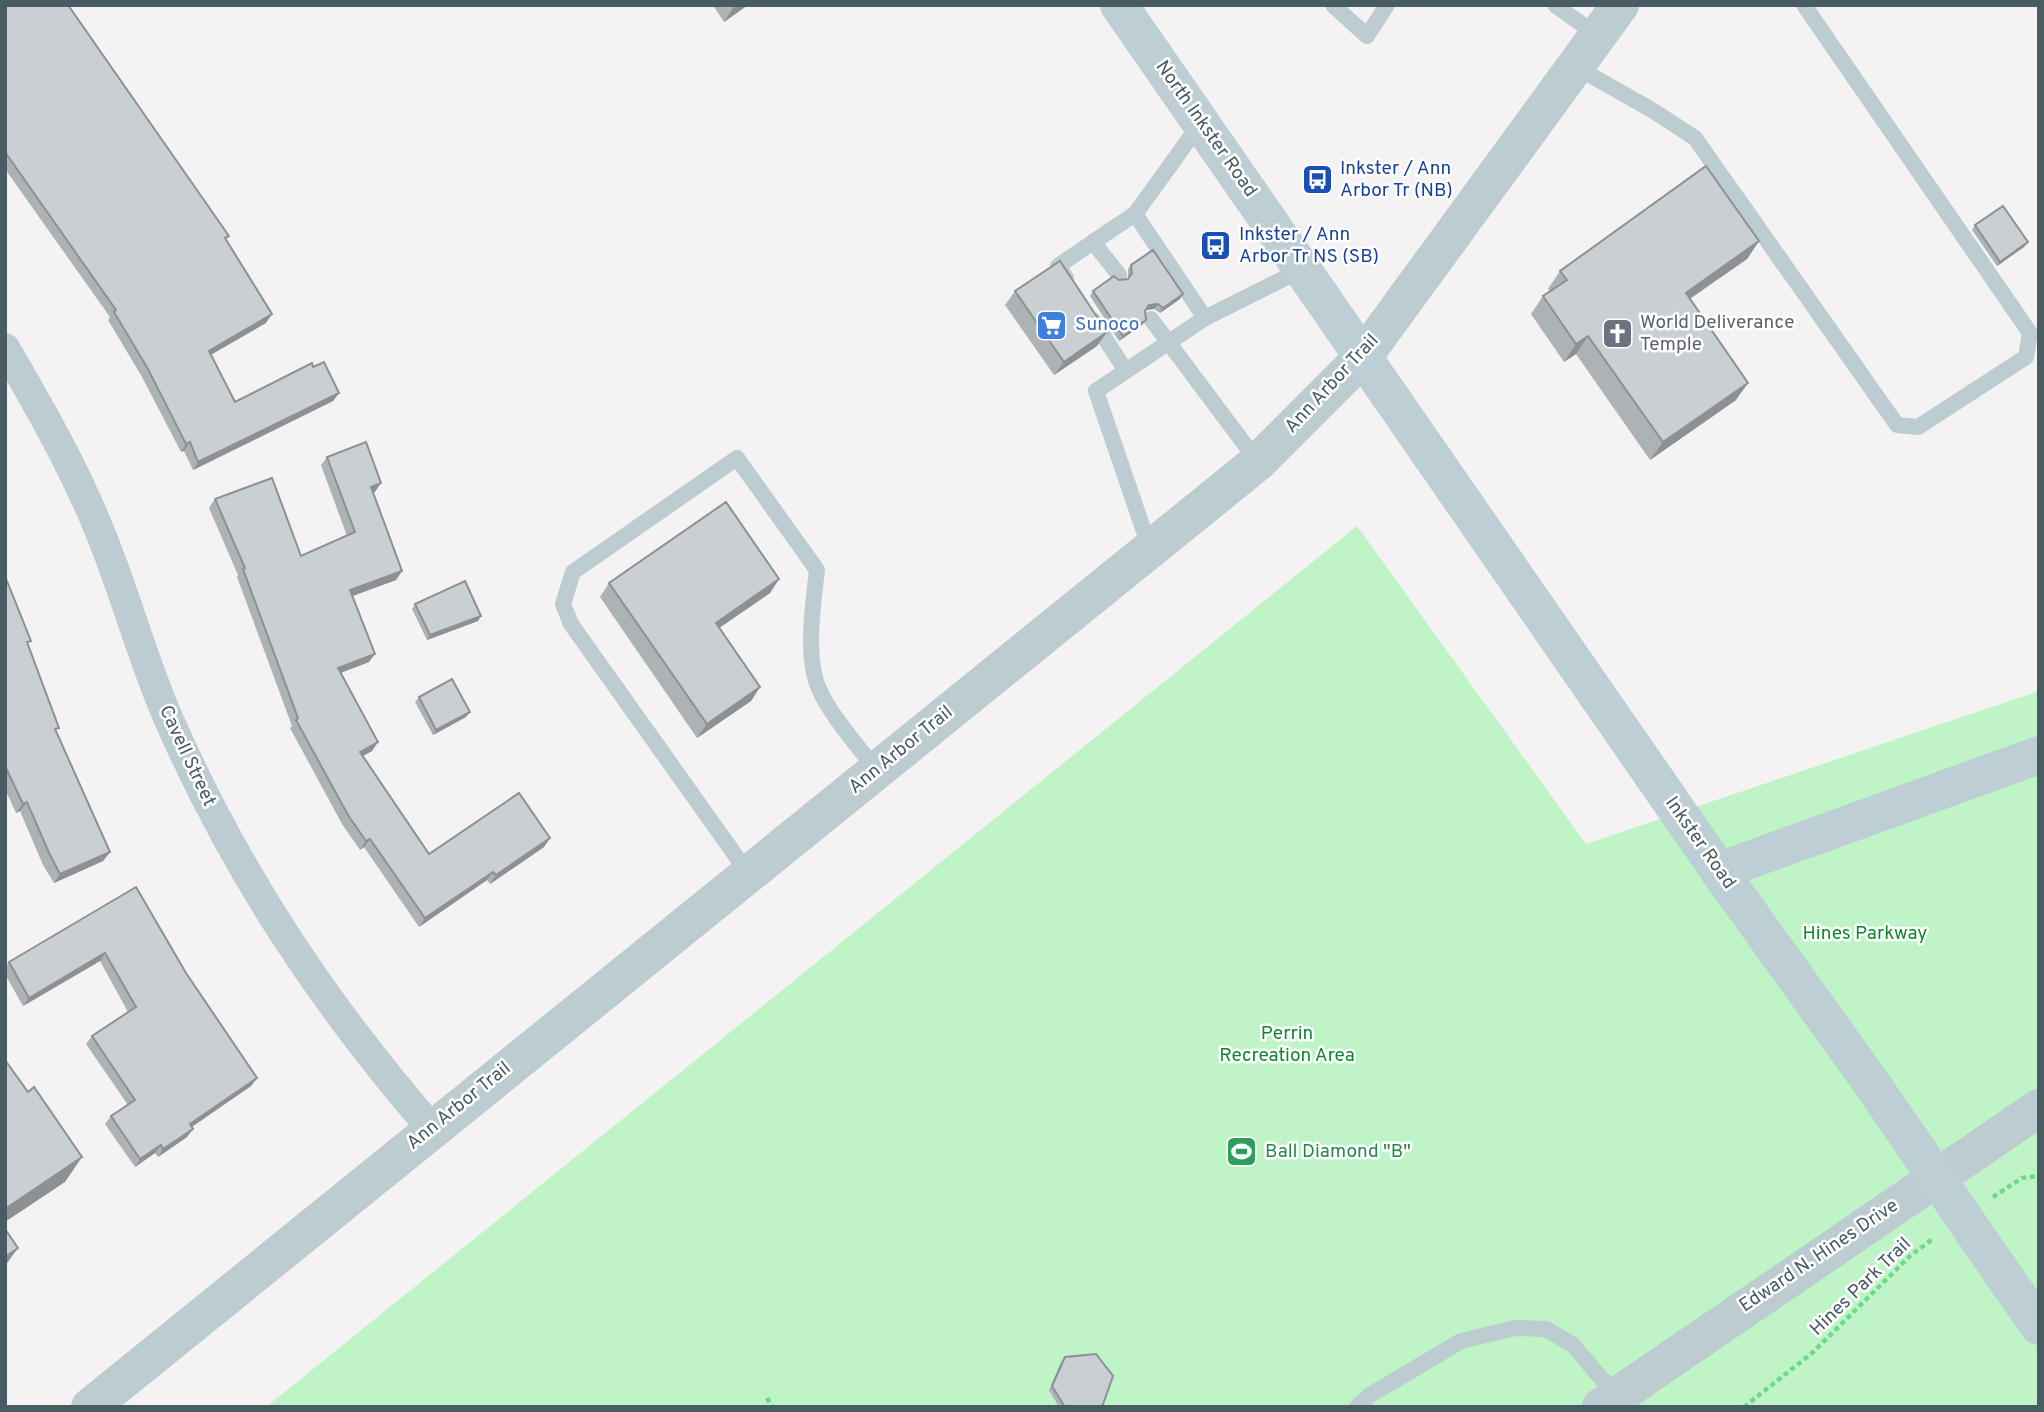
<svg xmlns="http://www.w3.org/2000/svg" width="2044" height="1412" font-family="Overpass,sans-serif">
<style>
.green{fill:#bff4c7}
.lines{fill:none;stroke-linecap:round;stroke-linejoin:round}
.path{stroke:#73d68e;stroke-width:4.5;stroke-dasharray:5 3.5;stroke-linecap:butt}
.service{stroke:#bcccd0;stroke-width:16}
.minor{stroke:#bcccd0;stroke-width:30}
.tertiary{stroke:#bcccd0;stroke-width:38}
.secondary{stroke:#bdced5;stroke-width:38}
.secondary-bridge{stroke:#bdced5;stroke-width:38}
.wall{fill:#adb2b5}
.shaded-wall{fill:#8d9193}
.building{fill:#c9cfd2;stroke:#8d9193;stroke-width:2}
.labels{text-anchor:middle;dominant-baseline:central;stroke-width:5;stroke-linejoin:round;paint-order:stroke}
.street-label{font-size:19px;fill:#485c62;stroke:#fff}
.transit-label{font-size:19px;fill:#164399;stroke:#fff;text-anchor:start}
.worship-label{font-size:19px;fill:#5b616d;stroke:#fff;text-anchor:start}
.shop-label{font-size:19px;fill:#366cbe;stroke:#fff;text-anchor:start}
.park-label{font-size:19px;fill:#0f872f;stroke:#fff}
.leisure-label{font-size:19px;fill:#27864d;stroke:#fff;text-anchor:start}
</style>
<rect width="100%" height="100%" fill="#f5f2f3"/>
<path class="green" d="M 1357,526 L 1586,844 L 2039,691 L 2039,1407 L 266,1407 Z"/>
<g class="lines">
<g class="path">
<path d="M 1993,1197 L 2022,1178 L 2039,1176"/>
<path d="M 767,1398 L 773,1407"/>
<path d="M 1744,1407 L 1811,1354 L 1911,1255 L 1934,1238"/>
</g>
<g class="service">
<path d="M 1333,5 L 1367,36 L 1387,5"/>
<path d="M 1555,5 L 1597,35"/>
<path d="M 1576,67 L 1652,110 L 1695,138 L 1897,425 L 1918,427 L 2026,357 L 2030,333 L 1804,5"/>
<path d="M 1200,124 L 1135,214 L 1205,318 L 1303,269"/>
<path d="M 1119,275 L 1093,242 L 1135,214"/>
<path d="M 1066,278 L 1058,266 L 1093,242"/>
<path d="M 1151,319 L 1258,462"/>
<path d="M 1093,320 L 1126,371"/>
<path d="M 1150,549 L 1096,391 L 1205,318"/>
<path d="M 748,873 L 571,624 L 563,604 L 573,572 L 737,458 L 817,570 C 813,604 805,658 819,689 C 832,718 857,744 876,770"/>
<path d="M 1357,1407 L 1370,1395 L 1461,1341 L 1515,1328 L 1546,1329 L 1573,1345 L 1616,1396"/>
</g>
<path class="minor" d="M 5,348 C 46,418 86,489 113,566 C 132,617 147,670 169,720 C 237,874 322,1002 432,1129"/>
<g class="tertiary">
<path d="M 90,1407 L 1258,462 L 1363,357 L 1620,5"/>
<path d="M 1601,1407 L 2039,1108"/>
</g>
<g class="secondary">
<path d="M 1119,5 L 1719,871 L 1872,1084"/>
<path d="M 1719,871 L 2039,755"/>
<path d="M 2004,1276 L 2039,1326"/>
</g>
<path class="secondary-bridge" d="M 1872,1084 L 2004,1276"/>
</g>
<g class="wall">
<path d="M 5,5 L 226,240 L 266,323 L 211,355 L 235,402 L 313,367 L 339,393 L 333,401 L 193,470 L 184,451 L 181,452 L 142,377 L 108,320 L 110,317 L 5,169 Z"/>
<path d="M 713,5 L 748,5 L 724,22 Z"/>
<path d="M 1975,225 L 2028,242 L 2024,247 L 1997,266 L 1972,230 Z"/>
<path d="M 1759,241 L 1747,259 L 1690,299 L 1736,400 L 1650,460 L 1576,354 L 1564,362 L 1531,314 L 1543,296 L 1550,292 L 1548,289 L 1560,271 Z"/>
<path d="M 1131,265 L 1180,299 L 1160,313 L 1154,309 L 1145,310 L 1146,320 L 1142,325 L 1119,341 L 1090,296 L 1093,291 L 1119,280 L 1128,279 L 1128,269 Z"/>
<path d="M 1015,291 L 1107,332 L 1097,346 L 1054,375 L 1005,305 Z"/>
<path d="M 327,457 L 375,492 L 373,493 L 402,571 L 396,580 L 353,596 L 369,662 L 341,673 L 378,742 L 372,751 L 362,756 L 429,854 L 550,838 L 544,847 L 490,884 L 487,880 L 419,927 L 364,847 L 360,850 L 342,824 L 290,728 L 292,726 L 237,577 L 238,575 L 209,508 L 215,499 L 301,556 L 347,536 L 321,465 Z"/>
<path d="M 5,576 L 56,732 L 110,852 L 103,861 L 54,883 L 43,865 L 20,811 L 16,813 L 5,789 Z"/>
<path d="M 779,579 L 770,593 L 719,628 L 760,687 L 751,701 L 697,738 L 600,597 L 609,583 Z"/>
<path d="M 415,604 L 478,621 L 427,640 L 412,609 Z"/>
<path d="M 419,697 L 466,717 L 433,735 L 415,702 Z"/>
<path d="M 136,887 L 186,973 L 257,1078 L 251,1086 L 192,1127 L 187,1137 L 158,1157 L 155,1153 L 135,1167 L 105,1124 L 111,1116 L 128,1105 L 86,1044 L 92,1036 L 128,1012 L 100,961 L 23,1006 L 5,974 L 5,967 L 9,962 Z"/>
<path d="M 1065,1357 L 1102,1407 L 1059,1407 L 1049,1390 L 1061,1362 Z"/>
</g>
<g class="shaded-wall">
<path d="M 737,5 L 748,5 L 724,22 L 733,8 Z"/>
<path d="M 1759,241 L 1747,259 L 1673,310 L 1686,293 Z"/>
<path d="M 2028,242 L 2024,247 L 1997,266 L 2000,262 Z"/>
<path d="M 1183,294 L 1180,299 L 1160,313 L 1163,308 Z"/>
<path d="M 1158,304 L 1154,309 L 1145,310 L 1149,305 Z"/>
<path d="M 272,314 L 266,323 L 203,359 L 209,351 Z"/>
<path d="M 1146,320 L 1142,325 L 1119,341 L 1123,336 Z"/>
<path d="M 1107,332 L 1097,346 L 1054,375 L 1064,362 Z"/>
<path d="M 1588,336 L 1576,354 L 1564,362 L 1576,344 Z"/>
<path d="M 1748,383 L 1736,400 L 1650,460 L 1663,442 Z"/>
<path d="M 339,393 L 333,401 L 193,470 L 198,462 Z"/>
<path d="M 190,442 L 184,451 L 181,452 L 186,444 Z"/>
<path d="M 381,483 L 375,492 L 365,496 L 371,487 Z"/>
<path d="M 402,571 L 396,580 L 344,599 L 350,590 Z"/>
<path d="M 779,579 L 770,593 L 706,637 L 716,623 Z"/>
<path d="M 481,616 L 478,621 L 427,640 L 430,635 Z"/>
<path d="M 375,654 L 369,662 L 332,676 L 338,668 Z"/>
<path d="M 760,687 L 751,701 L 697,738 L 707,724 Z"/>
<path d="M 470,712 L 466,717 L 433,735 L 436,730 Z"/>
<path d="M 378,742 L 372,751 L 354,761 L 360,752 Z"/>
<path d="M 27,802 L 20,811 L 16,813 L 23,804 Z"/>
<path d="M 550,838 L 544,847 L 490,884 L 496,875 Z"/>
<path d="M 370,839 L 364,847 L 360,850 L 366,841 Z"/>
<path d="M 110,852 L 103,861 L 54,883 L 60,874 Z"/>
<path d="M 493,872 L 487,880 L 419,927 L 425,918 Z"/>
<path d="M 105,953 L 100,961 L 23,1006 L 29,998 Z"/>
<path d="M 257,1078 L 251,1086 L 184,1132 L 190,1124 Z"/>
<path d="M 193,1129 L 187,1137 L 158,1157 L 163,1149 Z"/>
<path d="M 161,1145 L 155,1153 L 135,1167 L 140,1159 Z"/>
<path d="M 82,1157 L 65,1182 L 5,1222 L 5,1209 Z"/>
<path d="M 18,1248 L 5,1266 L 5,1257 Z"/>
</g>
<g class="building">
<path d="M 5,5 L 68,5 L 229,236 L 225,238 L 272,314 L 209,351 L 235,402 L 312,363 L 313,367 L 324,362 L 339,393 L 198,462 L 190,442 L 186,444 L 148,369 L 114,312 L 116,310 L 5,152 Z"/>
<path d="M 1706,166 L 1759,241 L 1686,293 L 1748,383 L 1663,442 L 1588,336 L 1576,344 L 1543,296 L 1567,280 L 1560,271 Z"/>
<path d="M 2003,206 L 2028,242 L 2000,262 L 1975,225 Z"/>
<path d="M 1153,250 L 1183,294 L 1163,308 L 1158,304 L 1149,305 L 1145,311 L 1146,320 L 1123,336 L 1093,291 L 1114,276 L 1119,280 L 1128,279 L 1132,273 L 1131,265 Z"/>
<path d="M 1060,261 L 1107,332 L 1064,362 L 1015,291 Z"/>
<path d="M 366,442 L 381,483 L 371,487 L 402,571 L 350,590 L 375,654 L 338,668 L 378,742 L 360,752 L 429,854 L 519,793 L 550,838 L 496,875 L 493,872 L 425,918 L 370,839 L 366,841 L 348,815 L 296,720 L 298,718 L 243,569 L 245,568 L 215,499 L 272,478 L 301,556 L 355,532 L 327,457 Z"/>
<path d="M 726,502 L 779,579 L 716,623 L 760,687 L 707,724 L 609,583 Z"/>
<path d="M 5,576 L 31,641 L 27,642 L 59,728 L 55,729 L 110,852 L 60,874 L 50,855 L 27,802 L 23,804 L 5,766 Z"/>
<path d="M 465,581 L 481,616 L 430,635 L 415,604 Z"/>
<path d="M 452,679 L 470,712 L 436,730 L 419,697 Z"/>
<path d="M 136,887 L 186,973 L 257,1078 L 190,1124 L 193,1129 L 163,1149 L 161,1145 L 140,1159 L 111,1116 L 135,1100 L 92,1036 L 136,1007 L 105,953 L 29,998 L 9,962 Z"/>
<path d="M 5,1060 L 28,1092 L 34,1087 L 82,1157 L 5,1209 Z"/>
<path d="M 5,1229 L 18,1248 L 5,1257 Z"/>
<path d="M 1096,1354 L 1113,1376 L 1102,1407 L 1065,1407 L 1052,1386 L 1065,1357 Z"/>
</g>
<defs>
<symbol id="bus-square" viewBox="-11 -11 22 22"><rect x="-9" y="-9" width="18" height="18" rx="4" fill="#1a4fb4" stroke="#fff"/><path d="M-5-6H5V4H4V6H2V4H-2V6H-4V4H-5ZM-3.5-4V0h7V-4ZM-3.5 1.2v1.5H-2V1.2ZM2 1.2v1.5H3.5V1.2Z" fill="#fff"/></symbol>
<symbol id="supermarket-square" viewBox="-11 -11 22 22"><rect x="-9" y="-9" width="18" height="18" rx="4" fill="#3f7fe0" stroke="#fff"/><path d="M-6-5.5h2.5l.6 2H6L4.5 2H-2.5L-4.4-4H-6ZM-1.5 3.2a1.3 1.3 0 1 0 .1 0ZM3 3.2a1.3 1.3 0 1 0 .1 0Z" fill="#fff"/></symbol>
<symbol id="church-square" viewBox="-11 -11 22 22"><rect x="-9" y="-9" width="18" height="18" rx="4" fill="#6b7280" stroke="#fff"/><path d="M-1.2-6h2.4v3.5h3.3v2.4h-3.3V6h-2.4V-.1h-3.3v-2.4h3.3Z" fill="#fff"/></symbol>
<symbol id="stadium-square" viewBox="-11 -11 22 22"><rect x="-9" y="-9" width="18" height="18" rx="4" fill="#2e9e5b" stroke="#fff"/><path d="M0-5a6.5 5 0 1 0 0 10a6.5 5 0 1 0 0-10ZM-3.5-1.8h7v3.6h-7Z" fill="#fff"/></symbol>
</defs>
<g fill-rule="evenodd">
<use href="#bus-square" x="1300" y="162" width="35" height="35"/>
<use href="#bus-square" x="1198" y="228" width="35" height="35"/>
<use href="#supermarket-square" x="1034" y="308" width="35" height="35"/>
<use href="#church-square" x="1600" y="316" width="35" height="35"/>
<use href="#stadium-square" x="1224" y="1134" width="35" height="35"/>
</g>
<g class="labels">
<g class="street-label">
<text transform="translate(1206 129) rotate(55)">North Inkster Road</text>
<text transform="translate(1332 384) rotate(-47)">Ann Arbor Trail</text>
<text transform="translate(901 750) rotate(-39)">Ann Arbor Trail</text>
<text transform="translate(187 756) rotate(65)">Cavell Street</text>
<text transform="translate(1700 843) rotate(55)">Inkster Road</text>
<text transform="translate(459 1106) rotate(-39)">Ann Arbor Trail</text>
<text transform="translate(1819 1256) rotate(-34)">Edward N. Hines Drive</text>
<text transform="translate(1861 1287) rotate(-44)">Hines Park Trail</text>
</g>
<g class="transit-label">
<text x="1340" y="169">Inkster / Ann<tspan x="1340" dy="22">Arbor Tr (NB)</tspan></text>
<text x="1239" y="235">Inkster / Ann<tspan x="1239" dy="22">Arbor Tr NS (SB)</tspan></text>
</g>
<g class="worship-label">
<text x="1640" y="323">World Deliverance<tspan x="1640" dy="22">Temple</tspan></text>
</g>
<g class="shop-label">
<text x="1075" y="325">Sunoco</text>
</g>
<g class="park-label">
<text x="1865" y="934">Hines Parkway</text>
<text x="1287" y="1034">Perrin<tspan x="1287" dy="22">Recreation Area</tspan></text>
</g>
<g class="leisure-label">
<text x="1265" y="1152">Ball Diamond "B"</text>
</g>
</g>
<rect width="2044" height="1412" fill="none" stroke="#485c62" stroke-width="14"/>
</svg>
